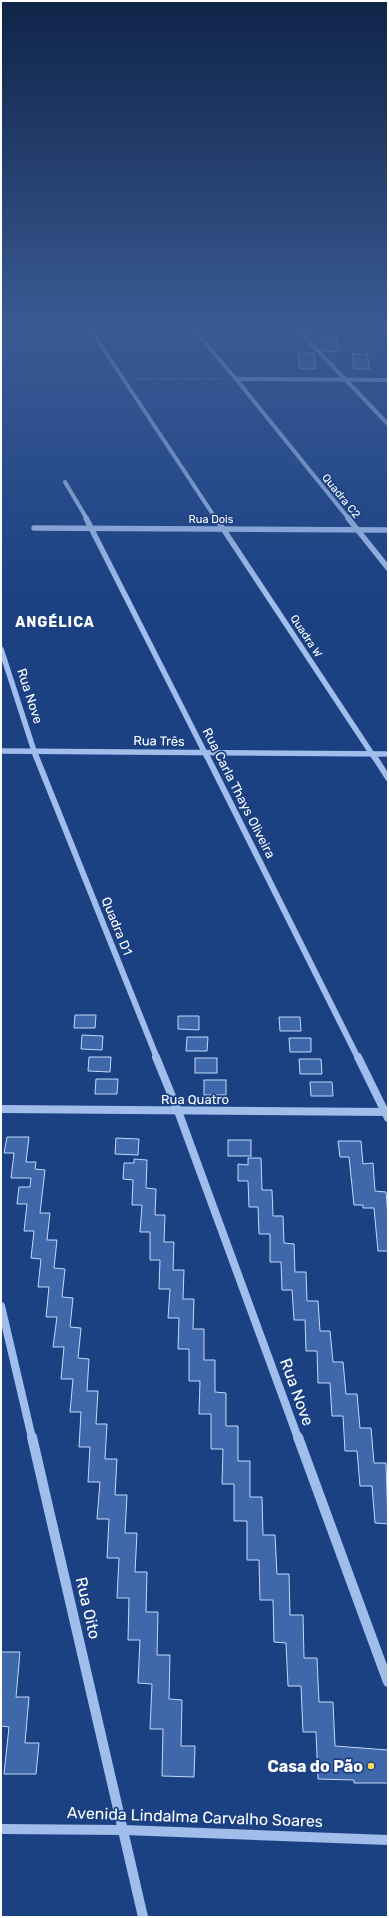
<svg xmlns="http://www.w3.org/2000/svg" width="389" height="1918" font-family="Rubik,sans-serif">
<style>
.building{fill:#3e68aa;stroke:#c4d8f8}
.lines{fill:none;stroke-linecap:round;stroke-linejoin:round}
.path{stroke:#a0bdeb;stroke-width:1.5;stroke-dasharray:1 2;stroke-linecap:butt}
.minor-far4{stroke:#a0bdeb;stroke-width:4}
.minor-far3{stroke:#a0bdeb;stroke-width:5.5}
.minor-far2{stroke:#a0bdeb;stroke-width:6}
.minor-far1{stroke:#a0bdeb;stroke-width:8}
.minor{stroke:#a0bdeb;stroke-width:10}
.poi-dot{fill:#fdd95c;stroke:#1b4183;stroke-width:1.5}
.labels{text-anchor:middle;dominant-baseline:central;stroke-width:3.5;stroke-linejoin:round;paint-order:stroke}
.far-street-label{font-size:11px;fill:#fff;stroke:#1b4183}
.street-label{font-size:13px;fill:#fff;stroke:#1b4183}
.far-district-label{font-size:14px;font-weight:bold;letter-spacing:1px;fill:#fff;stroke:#1b4183}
.near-street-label{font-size:16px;fill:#fff;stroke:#1b4183}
.near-poi-label{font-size:16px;font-weight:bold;fill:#fff;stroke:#1b4183;text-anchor:end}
</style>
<rect width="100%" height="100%" fill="#1b4183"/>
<g class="building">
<path d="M 321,337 L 336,337 L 339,352 L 323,351 Z"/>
<path d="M 298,353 L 314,353 L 316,369 L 300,369 Z"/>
<path d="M 352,354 L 367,354 L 370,369 L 354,369 Z"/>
<path d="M 75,1015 L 96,1015 L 95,1028 L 74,1028 Z"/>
<path d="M 178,1016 L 199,1016 L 199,1030 L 178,1029 Z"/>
<path d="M 279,1017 L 300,1017 L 301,1031 L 280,1031 Z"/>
<path d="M 82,1035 L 103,1036 L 102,1050 L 81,1049 Z"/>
<path d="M 187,1037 L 208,1037 L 207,1051 L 186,1051 Z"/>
<path d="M 289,1038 L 311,1038 L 311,1052 L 290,1052 Z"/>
<path d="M 89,1057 L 111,1057 L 110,1072 L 88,1071 Z"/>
<rect x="195" y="1058" width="22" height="15"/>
<path d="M 299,1059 L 321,1059 L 322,1074 L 300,1074 Z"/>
<path d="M 96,1079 L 118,1079 L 117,1094 L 95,1094 Z"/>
<rect x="204" y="1080" width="22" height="15"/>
<path d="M 310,1082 L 332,1082 L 333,1096 L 311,1096 Z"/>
<path d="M 7,1137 L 29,1137 L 26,1162 L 36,1162 L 35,1169 L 45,1170 L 40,1213 L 50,1213 L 47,1240 L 57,1240 L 54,1268 L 65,1269 L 62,1297 L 73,1298 L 70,1327 L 81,1328 L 78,1358 L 89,1359 L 87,1391 L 98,1391 L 96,1424 L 107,1424 L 105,1459 L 117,1459 L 115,1495 L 127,1495 L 125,1533 L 137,1533 L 135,1572 L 147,1572 L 146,1612 L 158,1612 L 157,1655 L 170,1655 L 169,1699 L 182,1700 L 181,1746 L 195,1746 L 194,1777 L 162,1776 L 163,1729 L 150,1729 L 152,1684 L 138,1683 L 140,1640 L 128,1640 L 129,1598 L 117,1598 L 119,1558 L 107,1558 L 109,1519 L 97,1519 L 100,1482 L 88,1482 L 90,1447 L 79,1447 L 81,1412 L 70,1412 L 73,1379 L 61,1379 L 64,1347 L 53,1347 L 57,1317 L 46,1317 L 49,1287 L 38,1287 L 41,1259 L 31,1258 L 34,1231 L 24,1231 L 27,1204 L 17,1204 L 19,1187 L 30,1187 L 31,1178 L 11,1178 L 14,1153 L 4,1153 Z"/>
<path d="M 116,1138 L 139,1139 L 138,1155 L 115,1154 Z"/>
<rect x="228" y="1140" width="23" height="16"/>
<path d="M 338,1141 L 361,1141 L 363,1164 L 373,1163 L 375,1191 L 386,1192 L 388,1216 L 388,1251 L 378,1251 L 374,1208 L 363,1208 L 363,1205 L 354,1205 L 349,1157 L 340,1157 Z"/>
<path d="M 248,1158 L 261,1158 L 262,1190 L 272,1190 L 273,1216 L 283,1216 L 284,1243 L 294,1244 L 295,1272 L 306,1272 L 307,1301 L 318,1301 L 320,1331 L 330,1331 L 333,1362 L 343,1362 L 346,1394 L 357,1394 L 360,1428 L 371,1428 L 374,1463 L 386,1463 L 388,1524 L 375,1523 L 372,1486 L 360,1486 L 357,1451 L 345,1451 L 343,1416 L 332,1416 L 330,1383 L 318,1383 L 317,1351 L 306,1351 L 305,1320 L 294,1320 L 292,1290 L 282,1290 L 281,1262 L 270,1262 L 270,1234 L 259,1234 L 258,1207 L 249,1207 L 248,1181 L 238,1181 L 238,1164 L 248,1165 Z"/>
<path d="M 134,1159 L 147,1160 L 146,1188 L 156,1189 L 155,1215 L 165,1215 L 164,1242 L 174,1242 L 173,1270 L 184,1270 L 183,1299 L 194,1299 L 193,1329 L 204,1329 L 204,1360 L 215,1360 L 215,1392 L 226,1393 L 226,1426 L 238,1426 L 238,1461 L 250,1461 L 250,1497 L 262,1497 L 263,1535 L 275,1535 L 277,1574 L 289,1574 L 290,1615 L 303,1615 L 304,1658 L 317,1658 L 319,1702 L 333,1702 L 335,1746 L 388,1750 L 388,1783 L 354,1783 L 354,1780 L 318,1779 L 316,1732 L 303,1732 L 301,1686 L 288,1686 L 286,1643 L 274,1642 L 273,1600 L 260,1600 L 259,1560 L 247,1560 L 247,1521 L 234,1521 L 234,1484 L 222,1484 L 223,1449 L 211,1449 L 211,1414 L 199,1414 L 200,1381 L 189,1381 L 189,1349 L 178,1349 L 179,1318 L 168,1318 L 170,1289 L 159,1289 L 160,1260 L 150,1260 L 150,1232 L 140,1232 L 142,1205 L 132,1205 L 133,1180 L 123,1179 L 124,1163 L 134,1163 Z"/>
<path d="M 1,1652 L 20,1652 L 16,1697 L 29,1697 L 25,1743 L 39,1743 L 36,1774 L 4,1774 L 9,1727 L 1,1726 Z"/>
</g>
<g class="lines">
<path class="path" d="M 136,379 L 223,379"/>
<g class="minor-far4">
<path d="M 91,330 L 216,519"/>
<path d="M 194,330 L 236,379 L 349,519"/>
<path d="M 298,330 L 388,424"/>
<path d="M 236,379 L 388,380"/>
<path d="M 65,482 L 87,519"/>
</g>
<g class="minor-far3">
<path d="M 86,518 L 207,757"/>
<path d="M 216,518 L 374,757"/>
<path d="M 348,518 L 388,568"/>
<path d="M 34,528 L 388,530"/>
<path d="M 1,649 L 36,757"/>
<path d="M 1,751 L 388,754"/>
</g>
<g class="minor-far2">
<path d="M 36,756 L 157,1058"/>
<path d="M 207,756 L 358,1058"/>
<path d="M 374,756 L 388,778"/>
</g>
<g class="minor-far1">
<path d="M 156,1057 L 178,1111 L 298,1438"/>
<path d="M 358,1057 L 388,1118"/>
<path d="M 1,1109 L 388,1112"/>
<path d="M 1,1306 L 32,1438"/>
</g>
<g class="minor">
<path d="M 32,1437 L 143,1917"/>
<path d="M 298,1437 L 388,1682"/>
<path d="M 1,1829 L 124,1830 L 388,1840"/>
</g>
</g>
<linearGradient id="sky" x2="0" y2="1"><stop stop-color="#0f2448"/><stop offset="0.55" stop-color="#395a93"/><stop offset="1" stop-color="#395a93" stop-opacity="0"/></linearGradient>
<rect width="389" height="598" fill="url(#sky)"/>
<circle class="poi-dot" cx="371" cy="1766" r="4"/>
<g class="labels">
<g class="far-street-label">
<text transform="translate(341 496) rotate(51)">Quadra C2</text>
<text x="211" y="519">Rua Dois</text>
<text transform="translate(306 636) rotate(57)">Quadra W</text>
</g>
<g class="street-label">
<text transform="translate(30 696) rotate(72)">Rua Nove</text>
<text transform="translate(159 741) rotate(1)">Rua Três</text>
<text transform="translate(239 793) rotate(63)">Rua Carla Thays Oliveira</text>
<text transform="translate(117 926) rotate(68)">Quadra D1</text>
<text x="195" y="1099">Rua Quatro</text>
</g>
<g class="far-district-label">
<text x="55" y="622">ANGÉLICA</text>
</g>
<g class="near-street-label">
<text transform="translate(297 1392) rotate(70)">Rua Nove</text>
<text transform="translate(88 1608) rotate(77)">Rua Oito</text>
<text transform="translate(195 1817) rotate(2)">Avenida Lindalma Carvalho Soares</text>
</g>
<g class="near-poi-label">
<text x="363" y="1766">Casa do Pão</text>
</g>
</g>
<rect width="389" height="1918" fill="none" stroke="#ffffff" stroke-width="4"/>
</svg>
